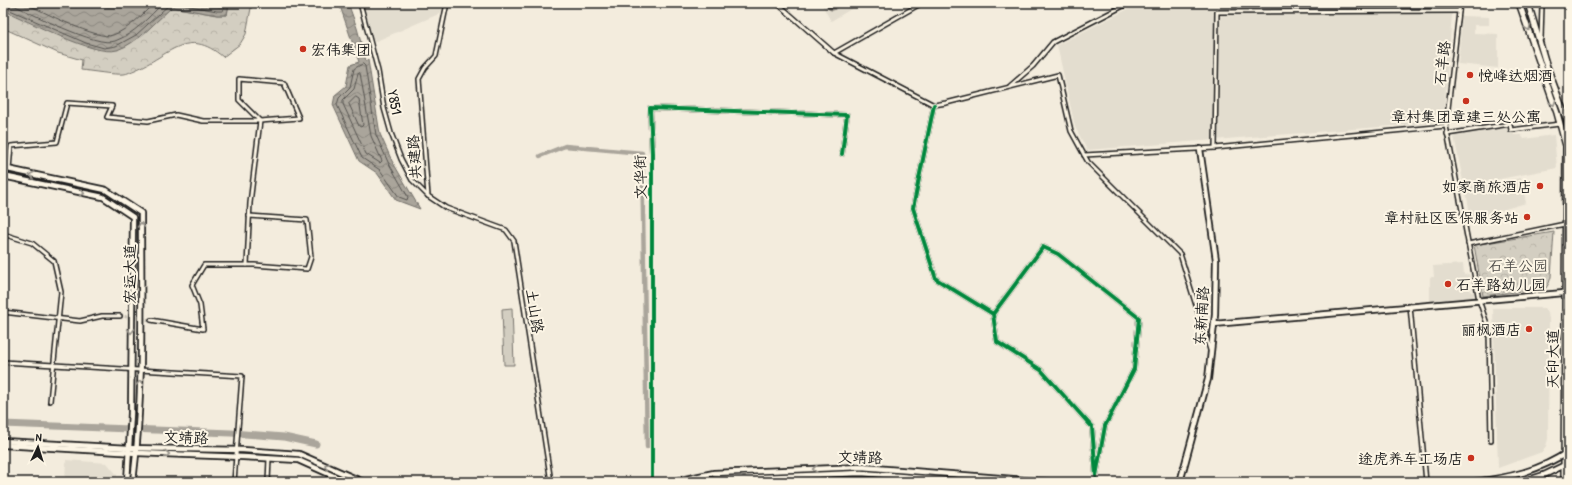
<svg xmlns="http://www.w3.org/2000/svg" width="1572" height="485" font-family="'Patrick Hand','LXGW WenKai TC',sans-serif">
<style>
.built{fill:#e3ddcf}
.park{fill:url(#park-crowns);stroke:#78756e}
.pitch{fill:#d3cec1;stroke:#78756e}
.water{fill:url(#water-waves);stroke:#716e68}
.lines{fill:none;stroke-linecap:round;stroke-linejoin:round}
.shore{stroke:#55534f;stroke-width:1}
.canal{stroke:#aaa59b;stroke-width:4.5}
.river{stroke:#aaa59b;stroke-width:7}
.taxiway{stroke:#88847c;stroke-width:11}
.street-tunnel{stroke:#c8c2b6;stroke-width:3;stroke-dasharray:3 1.5;stroke-linecap:butt}
.street-casing{stroke:#1c1c1c;stroke-width:6}
.secondary-casing{stroke:#1c1c1c;stroke-width:8}
.primary-casing{stroke:#1c1c1c;stroke-width:8}
.street{stroke:#fcf5e5;stroke-width:3}
.secondary{stroke:#fcf5e5;stroke-width:4.5}
.primary{stroke:#fcf5e5;stroke-width:5}
.cycleway-casing{stroke:#fcf5e5;stroke-width:6}
.cycleway{stroke:#00873e;stroke-width:4}
.oneway{stroke:#97938b}
.poi-dot{fill:#c8321e;stroke:#fcf5e5;stroke-width:1.5}
.labels{text-anchor:middle;dominant-baseline:central;stroke-width:4;stroke-linejoin:round;paint-order:stroke}
.poi-label{font-size:15px;fill:#1c1c1c;stroke:#fcf5e5;text-anchor:end}
.street-label{font-size:15px;fill:#1c1c1c;stroke:#fcf5e5}
.park-label{font-size:15px;fill:#53514e;stroke:#fcf5e5}
</style>
<defs>
<pattern id="park-crowns" width="20" height="18" patternUnits="userSpaceOnUse"><rect width="20" height="18" fill="#d3cec1"/><path d="M2 6a3 3 0 1 1 6 0M12 15a3 3 0 1 1 6 0" fill="none" stroke="#b5b0a5"/></pattern>
<pattern id="water-waves" width="16" height="10" patternUnits="userSpaceOnUse"><rect width="16" height="10" fill="#aaa59b"/><path d="M0 5q4-4 8 0t8 0" fill="none" stroke="#8a867e"/></pattern>
</defs>
<rect width="100%" height="100%" fill="#f3ecdd"/>
<filter id="ink" filterUnits="userSpaceOnUse"><feTurbulence type="fractalNoise" baseFrequency=".025" numOctaves="2"/><feDisplacementMap in="SourceGraphic" scale="8" xChannelSelector="R" yChannelSelector="G"/><feConvolveMatrix kernelMatrix="1 2 1 2 8 2 1 2 1" color-interpolation-filters="sRGB"/></filter>
<g filter="url(#ink)">
<g class="built">
<path d="M 362,3 L 443,3 L 441,13 L 374,42 Z"/>
<path d="M 826,3 L 861,3 L 831,21 L 822,5 Z"/>
<path d="M 1140,3 L 1453,3 L 1443,122 L 1087,150 L 1075,127 L 1057,45 Z"/>
<path d="M 1462,16 L 1489,17 L 1489,25 L 1474,25 L 1474,33 L 1498,34 L 1498,68 L 1458,64 Z"/>
<path d="M 1511,122 L 1514,135 L 1521,135 L 1524,139 L 1554,135 L 1557,168 L 1464,186 L 1453,131 Z"/>
<path d="M 1521,178 L 1526,203 L 1471,219 L 1465,187 Z"/>
<path d="M 1463,264 L 1464,275 L 1469,274 L 1470,280 L 1465,280 L 1467,288 L 1470,288 L 1471,292 L 1474,292 L 1475,298 L 1430,302 L 1430,277 L 1434,277 L 1433,266 Z"/>
<path d="M 1493,308 L 1544,308 L 1548,313 L 1549,319 L 1548,439 L 1546,446 L 1542,452 L 1498,468 Z"/>
<path d="M 66,460 L 107,463 L 117,475 L 117,482 L 65,482 Z"/>
</g>
<g class="park">
<path d="M 3,3 L 139,38 L 172,7 L 217,15 L 227,15 L 229,3 L 252,3 L 246,34 L 240,44 L 223,57 C 187,26 169,56 135,70 C 132,71 127,74 124,74 C 114,75 92,71 81,70 L 82,60 L 58,53 L 3,28 Z"/>
<path d="M 1554,232 L 1551,277 L 1549,283 L 1546,288 L 1483,296 L 1474,245 Z"/>
</g>
<path class="pitch" d="M 512,308 L 514,365 L 504,365 L 502,309 Z"/>
<g class="water">
<path d="M 3,3 L 229,3 L 227,15 L 217,15 L 172,7 C 156,21 138,43 117,50 C 95,57 26,20 3,10 Z"/>
<path d="M 339,3 L 348,3 L 357,28 L 366,61 L 368,60 L 380,134 L 392,161 L 420,209 L 396,200 L 377,173 L 359,161 L 333,105 L 335,95 L 346,86 L 350,65 L 359,62 Z"/>
</g>
<g class="lines">
<g class="shore">
<path d="M 9,3 C 29,12 97,48 115,41 C 134,34 149,17 163,3"/>
<path d="M 24,3 C 41,10 98,41 113,35 C 129,29 142,15 154,3"/>
<path d="M 174,3 L 217,11 L 223,11 L 225,3"/>
<path d="M 3,7 L 86,43 L 104,48 L 116,46 L 136,35 L 171,3"/>
<path d="M 363,64 L 365,66 L 376,135 L 388,162 L 408,197 L 407,200 L 399,197 L 380,170 L 362,158 L 337,105 L 339,98 L 350,87 L 354,69 Z"/>
<path d="M 360,73 L 371,136 L 382,161 L 380,163 L 366,154 L 343,104 L 343,100 L 354,89 L 358,74 Z"/>
<path d="M 356,97 L 359,99 L 363,125 L 361,127 L 359,126 L 349,104 Z"/>
</g>
<path class="canal" d="M 540,156 L 565,146 L 642,153 L 647,447"/>
<path class="river" d="M 3,424 L 231,433 L 284,437 L 316,444"/>
<path class="taxiway" d="M 831,3 L 832,5"/>
<path class="street-tunnel" d="M 120,316 L 151,320"/>
<defs>
<g id="street">
<path d="M 360,3 L 378,71 L 384,108 L 391,133 L 401,159 L 412,180 L 428,196 L 446,208 L 506,230 L 514,241 L 551,482"/>
<path d="M 777,3 L 834,53 L 934,105 L 946,103 L 1058,75 L 1071,131 L 1088,162 L 1180,254 L 1210,350"/>
<path d="M 1460,3 L 1446,126 L 1479,300 L 1489,330 L 1491,441"/>
<path d="M 1541,39 L 1542,5 L 1543,3"/>
<path d="M 834,53 L 922,3"/>
<path d="M 1010,86 L 1033,66 L 1053,42 L 1129,3"/>
<path d="M 934,105 L 913,208 L 936,279 L 993,314 L 997,342 L 1041,370 L 1092,427 L 1096,476 L 1105,426 L 1134,369 L 1139,318 L 1058,254 L 1043,247 L 993,314"/>
<path d="M 1446,126 L 1215,148 L 1217,12 L 1459,11"/>
<path d="M 1447,134 L 1510,124 L 1511,130 L 1560,124"/>
<path d="M 1084,155 L 1215,148"/>
<path d="M 9,169 L 11,146 L 57,142 L 67,103 L 112,106 L 107,117 L 148,121 L 176,115 L 203,121 L 260,121 L 299,118 L 284,83 L 239,79 L 239,100 L 260,121"/>
<path d="M 428,196 L 419,79 L 425,68 L 436,56 L 447,3"/>
<path d="M 3,234 L 32,243 L 54,261 L 61,292 L 50,401"/>
<path d="M 1468,244 L 1565,224"/>
<path d="M 247,265 L 250,203 L 260,121"/>
<path d="M 1410,306 L 1426,482"/>
<path d="M 3,312 L 80,321 L 102,316 L 120,316"/>
<path d="M 151,320 L 203,329 L 200,305 L 192,285 L 204,265 L 254,265 L 307,269 L 311,257 L 307,220 L 249,216"/>
<path d="M 3,362 L 242,376 L 234,482"/>
<path d="M 268,482 L 269,458"/>
<path d="M 652,482 L 652,153 L 650,108 L 847,115 L 842,154"/>
</g>
<g id="secondary">
<path d="M 3,168 L 106,190 L 141,213 C 141,302 144,393 133,482"/>
<path d="M 3,176 L 103,197 L 133,217 L 131,413 L 127,482"/>
<path d="M 1214,324 L 1564,293"/>
<path d="M 3,441 L 129,448 L 243,450 L 299,454 L 363,482"/>
<path d="M 3,445 L 137,453 L 243,457 L 298,460 L 347,482"/>
<path d="M 671,482 L 714,473 L 861,467 L 1050,482"/>
<path d="M 700,482 L 715,479 L 861,473 L 974,482"/>
<path d="M 1180,482 L 1208,379 L 1215,315 L 1216,260 L 1200,149"/>
<path d="M 1474,482 C 1508,478 1540,471 1569,451"/>
<path d="M 1522,482 L 1544,475 L 1569,463"/>
</g>
<g id="primary">
<path d="M 1519,3 L 1557,113 L 1566,146 L 1564,482"/>
<path d="M 1528,3 L 1546,64 L 1569,126"/>
</g>
</defs>
<use href="#street" class="street-casing"/>
<use href="#secondary" class="secondary-casing"/>
<use href="#primary" class="primary-casing"/>
<use href="#street" class="street"/>
<use href="#secondary" class="secondary"/>
<use href="#primary" class="primary"/>
<defs>
<g id="cycleway">
<path d="M 934,105 L 913,208 L 936,279 L 993,314 L 997,342 L 1041,370 L 1092,427 L 1096,476 L 1105,426 L 1134,369 L 1139,318 L 1058,254 L 1043,247 L 993,314"/>
<path d="M 652,482 L 652,153 L 650,108 L 847,115 L 842,154"/>
</g>
</defs>
<use href="#cycleway" class="cycleway-casing"/>
<use href="#cycleway" class="cycleway"/>
</g>
<defs><path id="oneway-chevron" d="M-2-3.5L2.5 0L-2 3.5" fill="none" stroke-width="1.6" stroke-linecap="round" stroke-linejoin="round"/></defs>
<g class="oneway">
<use href="#oneway-chevron" transform="translate(1528 28) rotate(72)"/>
<use href="#oneway-chevron" transform="translate(1553 103) rotate(70)"/>
<use href="#oneway-chevron" transform="translate(32 175) rotate(-167)"/>
<use href="#oneway-chevron" transform="translate(82 193) rotate(11)"/>
<use href="#oneway-chevron" transform="translate(141 225) rotate(-90)"/>
<use href="#oneway-chevron" transform="translate(131 331) rotate(91)"/>
<use href="#oneway-chevron" transform="translate(140 383) rotate(-89)"/>
<use href="#oneway-chevron" transform="translate(167 454) rotate(2)"/>
<use href="#oneway-chevron" transform="translate(327 466) rotate(-157)"/>
<use href="#oneway-chevron" transform="translate(815 469) rotate(177)"/>
</g>
</g>
<g class="poi-dot">
<circle cx="303" cy="49" r="4"/>
<circle cx="1470" cy="75" r="4"/>
<circle cx="1466" cy="101" r="4"/>
<circle cx="1540" cy="186" r="4"/>
<circle cx="1527" cy="217" r="4"/>
<circle cx="1448" cy="284" r="4"/>
<circle cx="1529" cy="329" r="4"/>
<circle cx="1471" cy="458" r="4"/>
</g>
<g class="labels">
<g class="poi-label">
<text x="311" y="49" text-anchor="start">宏伟集团</text>
<text x="1478" y="75" text-anchor="start">悦峰达烟酒</text>
<text x="1466" y="116" text-anchor="middle">章村集团章建三处公寓</text>
<text x="1532" y="186">如家商旅酒店</text>
<text x="1519" y="217">章村社区医保服务站</text>
<text x="1456" y="284" text-anchor="start">石羊路幼儿园</text>
<text x="1521" y="329">丽枫酒店</text>
<text x="1463" y="458">途虎养车工场店</text>
</g>
<g class="street-label">
<text transform="translate(1442 63) rotate(-83)">石羊路</text>
<text transform="translate(395 102) rotate(78)">Y851</text>
<text transform="translate(414 157) rotate(-94)">共建路</text>
<text transform="translate(640 177) rotate(-91)">文华街</text>
<text transform="translate(129 274) rotate(-90)">宏运大道</text>
<text transform="translate(535 311) rotate(81)">土山路</text>
<text transform="translate(1201 316) rotate(-86)">东新南路</text>
<text transform="translate(1552 359) rotate(-90)">天印大道</text>
<text transform="translate(186 437) rotate(2)">文靖路</text>
<text transform="translate(860 457) rotate(1)">文靖路</text>
</g>
<g class="park-label">
<text x="1518" y="265">石羊公园</text>
</g>
</g>
<rect width="1572" height="485" fill="none" stroke="#fcf5e5" stroke-width="16"/>
<rect x="8" y="8" width="1556" height="469" fill="none" stroke="#1c1c1c" stroke-width="1.5" filter="url(#ink)"/>
<g transform="translate(38 447) rotate(4)" stroke="#fcf5e5" stroke-width="3" paint-order="stroke">
<path d="M0-3L7 15L0 10L-7 15Z" fill="#1c1c1c"/>
<text y="-6" font-size="11" font-weight="bold" text-anchor="middle" fill="#1c1c1c">N</text>
</g>
</svg>
